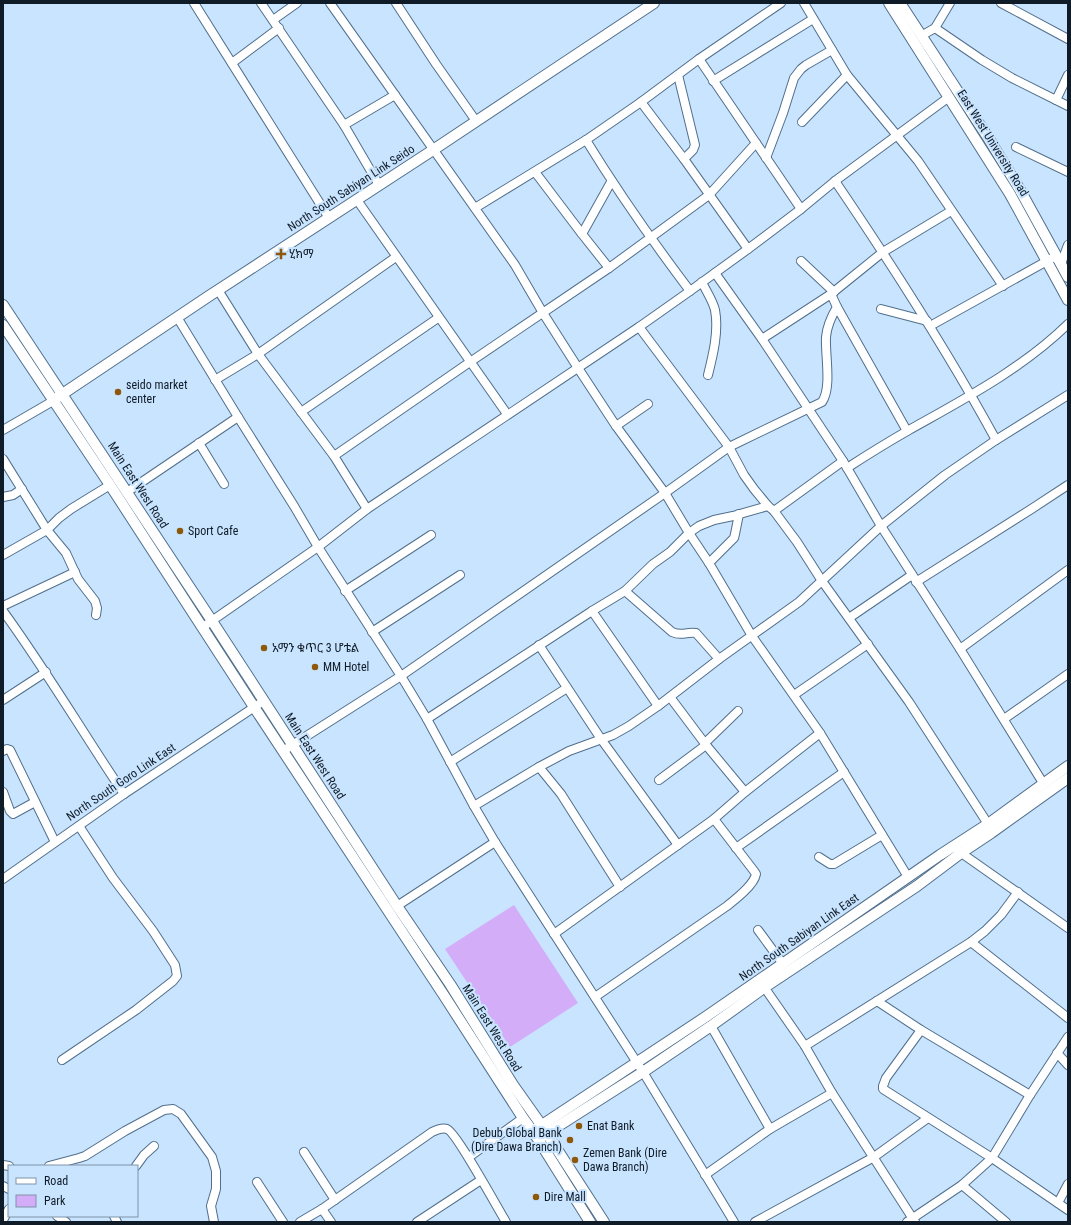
<svg xmlns="http://www.w3.org/2000/svg" width="1071" height="1225" font-family="'Roboto Condensed','Noto Sans Ethiopic',sans-serif">
<style>
.green{fill:#d4adf9}
.lines{fill:none;stroke-linecap:round;stroke-linejoin:round}
.minor-casing{stroke:#516f8c;stroke-width:10}
.major-casing{stroke:#516f8c;stroke-width:12}
.minor{stroke:#fff;stroke-width:8}
.major{stroke:#fff;stroke-width:10}
.poi-dot{fill:#8e580a;stroke:#c9e4fe;stroke-width:1.5}
.labels{text-anchor:middle;dominant-baseline:central;stroke-width:4;stroke-linejoin:round;paint-order:stroke}
.street-label{font-size:12px;fill:#0f1b27;stroke:#c9e4fe}
.poi-label{font-size:12px;fill:#0f1b27;stroke:#c9e4fe;text-anchor:start}
</style>
<rect width="100%" height="100%" fill="#c9e4fe"/>
<path class="green" d="M 514,905 L 578,1003 L 510,1047 L 445,949 Z"/>
<g class="lines">
<defs>
<g id="minor">
<path d="M 194,3 L 329,218"/>
<path d="M 261,3 L 344,125 L 379,185"/>
<path d="M 330,3 L 515,265 L 543,313 L 578,368 L 616,426 L 665,493 L 689,533 L 709,563 L 752,636 L 820,733 L 908,877"/>
<path d="M 396,3 L 436,64 L 476,121"/>
<path d="M 804,3 L 847,75 L 918,161 L 1003,286"/>
<path d="M 1001,3 L 1068,39"/>
<path d="M 273,20 L 297,3"/>
<path d="M 935,28 L 982,60 L 1012,78 L 1068,106"/>
<path d="M 921,36 L 935,28 L 950,3"/>
<path d="M 699,59 L 801,209"/>
<path d="M 232,63 L 279,28"/>
<path d="M 678,75 L 695,145 L 693,150 L 684,159"/>
<path d="M 713,81 L 813,19"/>
<path d="M 1056,100 L 1068,75"/>
<path d="M 641,102 L 684,159 L 748,249"/>
<path d="M 802,122 L 847,75"/>
<path d="M 344,125 L 395,95"/>
<path d="M 586,140 C 618,192 653,242 690,291"/>
<path d="M 1016,147 L 1068,172"/>
<path d="M 766,158 L 783,113 L 794,78 L 801,69 L 806,65 L 832,50"/>
<path d="M 535,172 L 582,234 L 609,268"/>
<path d="M 835,181 C 892,265 947,350 996,440"/>
<path d="M 357,200 L 507,414"/>
<path d="M 475,208 L 586,140 L 641,102 L 699,59 L 781,3"/>
<path d="M 582,234 L 611,182"/>
<path d="M 801,261 L 834,292"/>
<path d="M 1061,264 L 1068,245"/>
<path d="M 715,273 L 762,339 L 843,461 L 881,526 L 960,649 L 1043,783"/>
<path d="M 702,282 C 706,291 713,301 715,310 C 719,331 713,355 708,375"/>
<path d="M 218,290 L 258,354 L 334,456 L 367,509"/>
<path d="M 831,294 L 837,307 L 907,431"/>
<path d="M 881,309 L 927,321"/>
<path d="M 177,317 L 238,417 L 294,506 L 318,547 L 401,676 L 427,719 L 474,806 L 495,842 L 643,1072 L 734,1222"/>
<path d="M 930,326 L 1056,256"/>
<path d="M 639,327 L 729,447 L 744,475 L 754,489 L 768,506 L 774,511 L 797,542 L 822,581 L 909,702 L 988,824"/>
<path d="M 762,339 L 831,294 L 883,252 L 951,211"/>
<path d="M 215,380 L 258,354 L 396,257"/>
<path d="M 301,412 L 438,318"/>
<path d="M 616,426 L 648,404"/>
<path d="M 3,430 L 53,401"/>
<path d="M 199,443 L 224,484"/>
<path d="M 334,456 L 470,362 L 609,268 L 709,195 L 756,143"/>
<path d="M 3,459 L 47,530 L 66,553 L 78,579 L 95,601 L 97,608 L 96,615"/>
<path d="M 847,468 C 867,455 888,442 909,430 C 964,399 1022,369 1068,324"/>
<path d="M 127,492 L 238,417"/>
<path d="M 3,497 L 13,495 L 22,489"/>
<path d="M 774,511 L 843,461"/>
<path d="M 3,555 L 47,530 L 59,518 L 71,509 L 110,485"/>
<path d="M 709,563 L 734,538 L 735,534 L 739,514"/>
<path d="M 916,582 L 1033,508 L 1068,485"/>
<path d="M 345,591 L 431,535"/>
<path d="M 625,591 L 672,632 C 683,637 686,631 696,633 L 719,659"/>
<path d="M 3,606 L 75,572"/>
<path d="M 3,611 C 46,670 83,733 124,794"/>
<path d="M 592,611 L 658,706"/>
<path d="M 849,618 L 912,575"/>
<path d="M 203,627 L 318,547 L 367,509 L 639,327 L 690,291 L 748,249 L 801,209 L 835,181 L 949,97"/>
<path d="M 372,632 L 460,575"/>
<path d="M 539,645 L 601,739 L 678,845"/>
<path d="M 960,649 L 1068,570"/>
<path d="M 794,695 L 868,644"/>
<path d="M 670,697 L 706,745 L 745,792"/>
<path d="M 3,700 L 46,672"/>
<path d="M 427,719 L 592,611 L 625,591 L 653,564 L 670,552 L 689,533 L 699,526 L 714,520 L 733,516 L 768,506"/>
<path d="M 1004,719 L 1068,674"/>
<path d="M 705,743 L 738,711"/>
<path d="M 3,751 L 7,749 L 10,750 L 55,842"/>
<path d="M 283,751 L 401,676 L 665,493 L 729,447 L 822,402 C 832,388 825,355 826,337 C 827,326 831,317 837,307"/>
<path d="M 450,762 L 567,688"/>
<path d="M 539,767 L 561,794 L 620,887"/>
<path d="M 659,780 L 706,745"/>
<path d="M 3,792 L 10,811 L 13,814 L 35,802"/>
<path d="M 474,806 L 539,767 L 569,751 L 613,735 L 629,726 L 658,706 L 719,659 L 799,602 L 881,526 L 945,475 L 996,440 L 1068,395"/>
<path d="M 736,848 L 844,772"/>
<path d="M 957,850 L 1068,928"/>
<path d="M 819,857 L 830,864 L 834,864 L 882,835"/>
<path d="M 3,879 L 124,794 L 259,704"/>
<path d="M 397,906 L 495,842"/>
<path d="M 758,930 L 783,964"/>
<path d="M 554,934 L 714,819 L 745,792 L 820,733"/>
<path d="M 971,942 L 1068,1018"/>
<path d="M 762,984 L 805,1046 L 832,1093 L 915,1222"/>
<path d="M 595,997 L 727,906 C 736,899 754,885 756,874 L 754,871 L 714,819"/>
<path d="M 877,1001 L 921,1030 L 1030,1095"/>
<path d="M 711,1026 L 770,1129"/>
<path d="M 921,1030 L 886,1078 L 883,1086 L 883,1089 L 992,1158 L 1068,1210"/>
<path d="M 805,1046 L 971,942 L 985,931 L 1001,915 L 1018,892"/>
<path d="M 1057,1053 L 1068,1065"/>
<path d="M 62,1060 L 136,1010 L 173,981 L 177,976 L 175,965 L 153,931 L 113,878 L 79,826"/>
<path d="M 304,1152 L 335,1200"/>
<path d="M 469,1157 L 523,1118"/>
<path d="M 3,1165 L 9,1166"/>
<path d="M 49,1166 L 79,1158 L 85,1156 L 125,1131 L 164,1110 L 173,1109 L 181,1114 L 212,1157 L 216,1171 L 216,1189 L 211,1206 L 214,1222"/>
<path d="M 136,1166 L 144,1155 L 154,1146"/>
<path d="M 705,1175 L 770,1129 L 832,1093"/>
<path d="M 257,1182 L 283,1222"/>
<path d="M 962,1185 L 1006,1222"/>
<path d="M 3,1186 L 9,1189"/>
<path d="M 1058,1203 L 1068,1184"/>
<path d="M 322,1209 L 331,1222"/>
<path d="M 57,1216 L 66,1222"/>
<path d="M 114,1216 L 117,1222"/>
<path d="M 3,1220 L 9,1209"/>
<path d="M 300,1222 L 322,1209 L 432,1132 C 436,1130 442,1127 447,1129 C 456,1132 498,1209 506,1222"/>
<path d="M 417,1222 L 481,1180"/>
<path d="M 755,1222 L 874,1157 L 928,1118"/>
<path d="M 907,1222 L 962,1185 L 992,1158 L 1030,1095 L 1068,1037"/>
</g>
<g id="major">
<path d="M 889,3 L 1010,194 L 1068,300"/>
<path d="M 900,3 L 987,136 L 1020,190 L 1068,277"/>
<path d="M 3,305 L 212,621 L 397,906 L 450,984 L 513,1085 L 542,1126 L 604,1222"/>
<path d="M 3,325 L 110,485 L 254,707 L 443,994 L 523,1118 L 538,1139 L 590,1222"/>
<path d="M 58,397 L 209,296 L 433,150 L 654,3"/>
<path d="M 536,1129 L 707,1016 L 940,855 L 988,824 L 1068,766"/>
<path d="M 541,1137 L 643,1072 L 711,1026 L 765,987 L 917,886 L 961,853 L 991,833 L 1068,778"/>
</g>
</defs>
<use href="#minor" class="minor-casing"/>
<use href="#major" class="major-casing"/>
<use href="#minor" class="minor"/>
<use href="#major" class="major"/>
</g>
<g class="poi-dot">
<path d="M279 248h4v4h4v4h-4v4h-4v-4h-4v-4h4z"/>
<circle cx="118" cy="392" r="4"/>
<circle cx="180" cy="531" r="4"/>
<circle cx="264" cy="648" r="4"/>
<circle cx="315" cy="667" r="4"/>
<circle cx="579" cy="1126" r="4"/>
<circle cx="570" cy="1140" r="4"/>
<circle cx="575" cy="1160" r="4"/>
<circle cx="536" cy="1197" r="4"/>
</g>
<g class="labels">
<g class="street-label">
<text transform="translate(993 143) rotate(58)">East West University Road</text>
<text transform="translate(351 188) rotate(-33)">North South Sabiyan Link Seido</text>
<text transform="translate(138 485) rotate(57)">Main East West Road</text>
<text transform="translate(315 756) rotate(57)">Main East West Road</text>
<text transform="translate(121 782) rotate(-34)">North South Goro Link East</text>
<text transform="translate(799 937) rotate(-35)">North South Sabiyan Link East</text>
<text transform="translate(492 1028) rotate(58)">Main East West Road</text>
</g>
<g class="poi-label">
<text x="289" y="254">ሂክማ</text>
<text x="126" y="385">seido market<tspan x="126" dy="14">center</tspan></text>
<text x="188" y="531">Sport Cafe</text>
<text x="272" y="648">አማን ቁጥር 3 ሆቴል</text>
<text x="323" y="667">MM Hotel</text>
<text x="587" y="1126">Enat Bank</text>
<text x="562" y="1133" text-anchor="end">Debub Global Bank<tspan x="562" dy="14">(Dire Dawa Branch)</tspan></text>
<text x="583" y="1153">Zemen Bank (Dire<tspan x="583" dy="14">Dawa Branch)</tspan></text>
<text x="544" y="1197">Dire Mall</text>
</g>
</g>
<rect width="1071" height="1225" fill="none" stroke="#0f1b27" stroke-width="8"/>
<rect x="8" y="1165" width="130" height="52" fill="#c9e4fe" stroke="#7f94a8"/>
<rect x="16" y="1178" width="20" height="6" fill="#ffffff" stroke="#7f94a8"/>
<text x="44" y="1185" font-size="12" fill="#0f1b27">Road</text>
<rect x="16" y="1195" width="20" height="12" fill="#d4adf9" stroke="#7f94a8"/>
<text x="44" y="1205" font-size="12" fill="#0f1b27">Park</text>
</svg>
